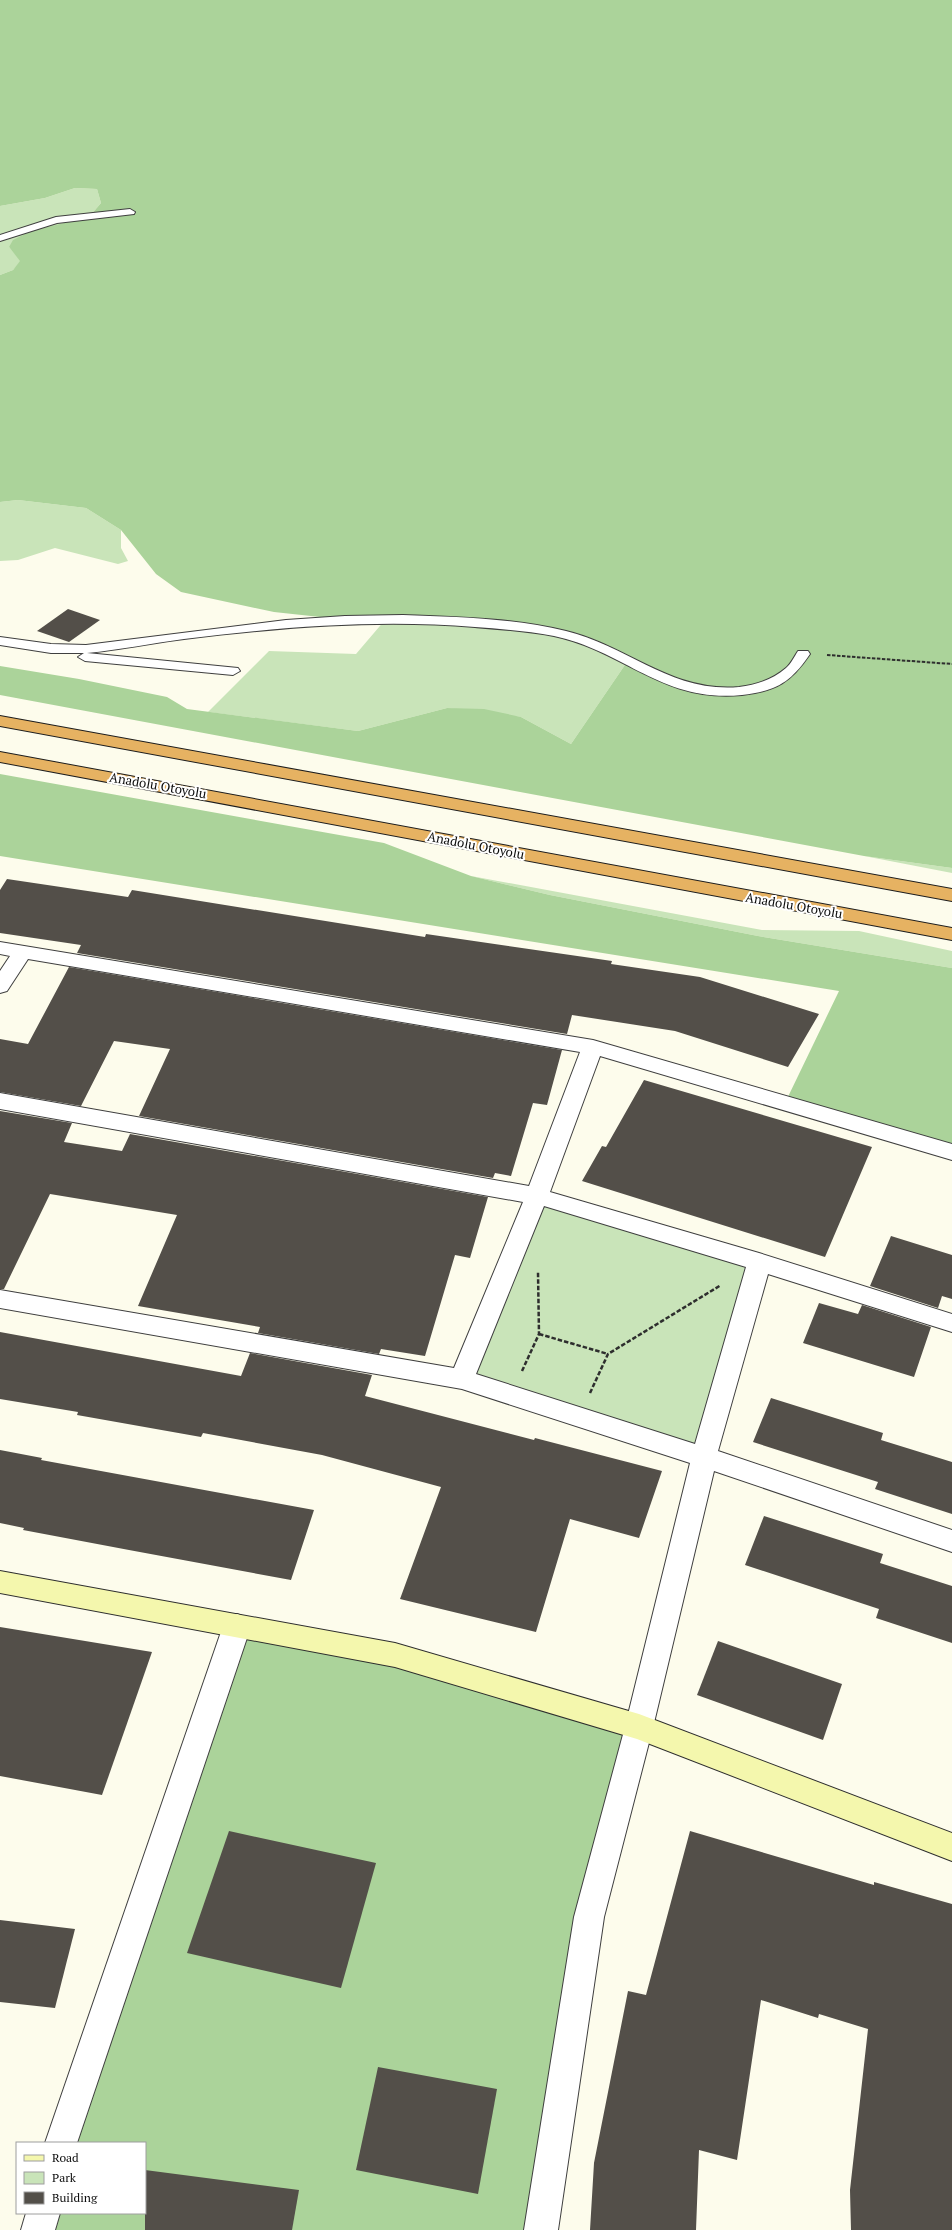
<svg xmlns="http://www.w3.org/2000/svg" width="952" height="2230" font-family="'PT Serif',serif">
<style>
.green{fill:#c9e4b9}
.forest{fill:#abd39a}
.building{fill:#534f49}
.lines{fill:none;stroke-linecap:round;stroke-linejoin:round}
.lane-casing{stroke:#3f3f3f;stroke-width:2}
.street-casing{stroke:#3f3f3f;stroke-width:2}
.secondary-casing{stroke:#2e2e2e;stroke-width:2}
.highway-casing{stroke:#1d1d1d;stroke-width:2}
.path-far1{stroke:#2e2e2e;stroke-width:2;stroke-dasharray:3.5 1.5;stroke-linecap:butt}
.path{stroke:#2e2e2e;stroke-width:2.5;stroke-dasharray:4.5 2;stroke-linecap:butt}
.lane{fill:#fff;fill-rule:evenodd}
.street{fill:#fff;fill-rule:evenodd}
.secondary{fill:#f4f7ad;fill-rule:evenodd}
.highway{fill:#e6b262;fill-rule:evenodd}
.labels{text-anchor:middle;dominant-baseline:central;stroke-width:4;stroke-linejoin:round;paint-order:stroke}
.street-label{font-size:13px;fill:#0c0c0c;stroke:#fff}
</style>
<rect width="100%" height="100%" fill="#fdfcec"/>
<g class="green">
<path d="M 75,188 L 97,189 L 101,203 L 89,217 L 9,247 L 21,261 L 13,270 L 0,275 L 0,206 L 45,198 Z"/>
<path d="M 18,500 L 86,508 L 121,530 L 121,548 L 128,561 L 118,564 L 55,548 L 18,560 L 0,561 L 0,502 Z"/>
<path d="M 385,620 L 541,629 L 629,659 L 571,744 L 521,717 L 447,708 L 358,731 L 208,712 L 269,651 L 356,654 Z"/>
<path d="M 864,856 L 952,868 L 952,873 Z"/>
<path d="M 471,876 L 762,930 L 859,931 L 952,951 L 952,968 L 758,936 L 550,895 Z"/>
<path d="M 537,1196 L 759,1262 L 704,1457 L 462,1379 Z"/>
</g>
<g class="forest">
<path d="M 0,0 L 952,0 L 952,868 L 864,856 L 0,695 L 0,666 L 79,679 L 167,697 L 187,709 L 358,731 L 447,708 L 484,709 L 521,717 L 571,744 L 629,659 L 541,629 L 357,621 L 274,612 L 181,592 L 156,574 L 121,530 L 86,508 L 18,500 L 0,502 L 0,275 L 13,270 L 20,261 L 9,247 L 13,240 L 31,231 L 89,217 L 101,203 L 97,189 L 75,188 L 45,198 L 0,206 Z"/>
<path d="M 0,774 L 384,843 L 471,876 L 550,895 L 758,936 L 952,968 L 952,1152 L 785,1103 L 839,991 L 0,856 Z"/>
<path d="M 237,1626 L 639,1727 L 541,2230 L 38,2230 L 43,2213 L 145,2213 L 145,2143 L 61,2143 Z"/>
</g>
<g class="building">
<path d="M 68,609 L 100,620 L 69,642 L 37,631 Z"/>
<path d="M 7,879 L 128,897 L 132,890 L 425,937 L 426,934 L 612,961 L 611,964 L 700,977 L 819,1014 L 788,1067 L 675,1031 L 572,1015 L 567,1034 L 77,953 L 81,945 L 0,933 L 0,890 Z"/>
<path d="M 69,967 L 562,1050 L 547,1105 L 533,1103 L 511,1176 L 495,1173 L 493,1178 L 139,1116 L 170,1049 L 114,1041 L 81,1106 L 0,1092 L 0,1039 L 28,1044 Z"/>
<path d="M 644,1080 L 872,1147 L 825,1257 L 582,1181 L 602,1146 L 606,1147 Z"/>
<path d="M 0,1111 L 72,1123 L 64,1142 L 122,1151 L 130,1134 L 488,1197 L 470,1258 L 455,1255 L 425,1356 L 381,1349 L 379,1354 L 258,1333 L 260,1327 L 138,1306 L 177,1215 L 50,1194 L 4,1289 L 0,1289 Z"/>
<path d="M 891,1236 L 952,1255 L 952,1299 L 942,1296 L 938,1308 L 870,1286 Z"/>
<path d="M 819,1303 L 858,1314 L 862,1305 L 931,1327 L 914,1377 L 803,1343 Z"/>
<path d="M 0,1332 L 241,1376 L 250,1353 L 372,1375 L 365,1396 L 534,1440 L 535,1438 L 662,1471 L 639,1538 L 570,1519 L 536,1632 L 400,1599 L 441,1487 L 322,1455 L 203,1433 L 201,1437 L 77,1415 L 78,1412 L 0,1399 Z"/>
<path d="M 771,1398 L 883,1433 L 881,1440 L 952,1462 L 952,1514 L 875,1489 L 878,1482 L 753,1442 Z"/>
<path d="M 0,1450 L 42,1458 L 41,1460 L 314,1510 L 291,1580 L 129,1550 L 23,1530 L 24,1528 L 0,1523 Z"/>
<path d="M 764,1516 L 883,1554 L 880,1563 L 952,1586 L 952,1643 L 876,1618 L 879,1609 L 745,1565 Z"/>
<path d="M 0,1627 L 152,1652 L 102,1795 L 0,1776 Z"/>
<path d="M 718,1641 L 842,1684 L 823,1740 L 697,1695 Z"/>
<path d="M 229,1831 L 376,1863 L 341,1988 L 187,1953 Z"/>
<path d="M 690,1831 L 874,1885 L 874,1882 L 952,1904 L 952,2230 L 851,2230 L 850,2190 L 868,2029 L 819,2014 L 818,2018 L 761,2000 L 737,2160 L 699,2150 L 696,2230 L 590,2230 L 594,2163 L 628,1991 L 646,1995 Z"/>
<path d="M 0,1920 L 75,1929 L 55,2008 L 0,2002 Z"/>
<path d="M 378,2067 L 497,2089 L 478,2194 L 356,2170 Z"/>
<path d="M 145,2170 L 299,2190 L 292,2230 L 145,2230 Z"/>
</g>
<g class="lines">
<defs>
<g id="lane">
<path d="M 130,209 L 135,212 L 134,214 L 57,223 L 0,241 L 0,235 L 56,217 Z"/>
<path d="M 403,615 C 457,617 513,618 566,631 C 628,646 671,693 739,687 C 756,685 772,680 786,668 C 791,664 794,657 798,651 L 808,651 L 810,654 C 791,682 777,691 742,695 C 662,703 625,651 554,636 C 528,631 501,629 475,627 C 377,619 281,627 184,639 C 152,643 120,650 87,653 L 238,668 L 240,671 L 233,675 L 85,661 L 78,657 L 84,653 L 51,653 L 0,645 L 0,637 L 51,644 L 86,645 L 286,620 L 345,616 Z"/>
</g>
<g id="street">
<path d="M 0,942 L 593,1040 L 952,1144 L 952,1160 L 600,1056 L 550,1192 L 759,1253 L 952,1314 L 952,1332 L 768,1274 L 718,1451 L 952,1530 L 952,1552 L 714,1471 L 653,1727 L 604,1917 L 558,2230 L 524,2230 L 574,1917 L 625,1727 L 690,1463 L 462,1389 L 0,1308 L 0,1290 L 454,1368 L 523,1202 L 0,1109 L 0,1093 L 529,1186 L 580,1052 L 28,959 L 7,991 L 0,993 L 0,971 L 10,956 L 0,954 ZM 544,1206 L 746,1267 L 695,1444 L 476,1374 Z"/>
<path d="M 237,1614 L 247,1618 L 251,1626 L 77,2143 L 45,2143 L 223,1626 L 227,1618 Z"/>
<path d="M 26,2213 L 60,2213 L 55,2230 L 21,2230 Z"/>
</g>
<path id="secondary" d="M 0,1571 L 395,1643 L 639,1714 L 952,1833 L 952,1861 L 637,1739 L 395,1667 L 0,1593 Z"/>
<g id="highway">
<path d="M 0,716 L 952,889 L 952,901 L 0,726 Z"/>
<path d="M 0,752 L 952,928 L 952,940 L 0,762 Z"/>
</g>
</defs>
<use href="#lane" class="lane-casing"/>
<use href="#street" class="street-casing"/>
<use href="#secondary" class="secondary-casing"/>
<use href="#highway" class="highway-casing"/>
<path class="path-far1" d="M 827,655 L 952,664"/>
<g class="path">
<path d="M 539,1334 L 608,1354"/>
<path d="M 522,1371 L 539,1334 L 538,1272"/>
<path d="M 590,1393 L 608,1354 L 721,1285"/>
</g>
<use href="#lane" class="lane"/>
<use href="#street" class="street"/>
<use href="#secondary" class="secondary"/>
<use href="#highway" class="highway"/>
</g>
<g class="labels">
<g class="street-label">
<text transform="translate(158 785) rotate(10)">Anadolu Otoyolu</text>
<text transform="translate(476 845) rotate(11)">Anadolu Otoyolu</text>
<text transform="translate(794 905) rotate(10)">Anadolu Otoyolu</text>
</g>
</g>
<rect x="16" y="2142" width="130" height="72" fill="#ffffff" stroke="#9e9e9e"/>
<rect x="24" y="2155" width="20" height="6" fill="#f4f7ad" stroke="#9e9e9e"/>
<text x="52" y="2162" font-size="12" fill="#0c0c0c">Road</text>
<rect x="24" y="2172" width="20" height="12" fill="#c9e4b9" stroke="#9e9e9e"/>
<text x="52" y="2182" font-size="12" fill="#0c0c0c">Park</text>
<rect x="24" y="2192" width="20" height="12" fill="#534f49" stroke="#9e9e9e"/>
<text x="52" y="2202" font-size="12" fill="#0c0c0c">Building</text>
</svg>
